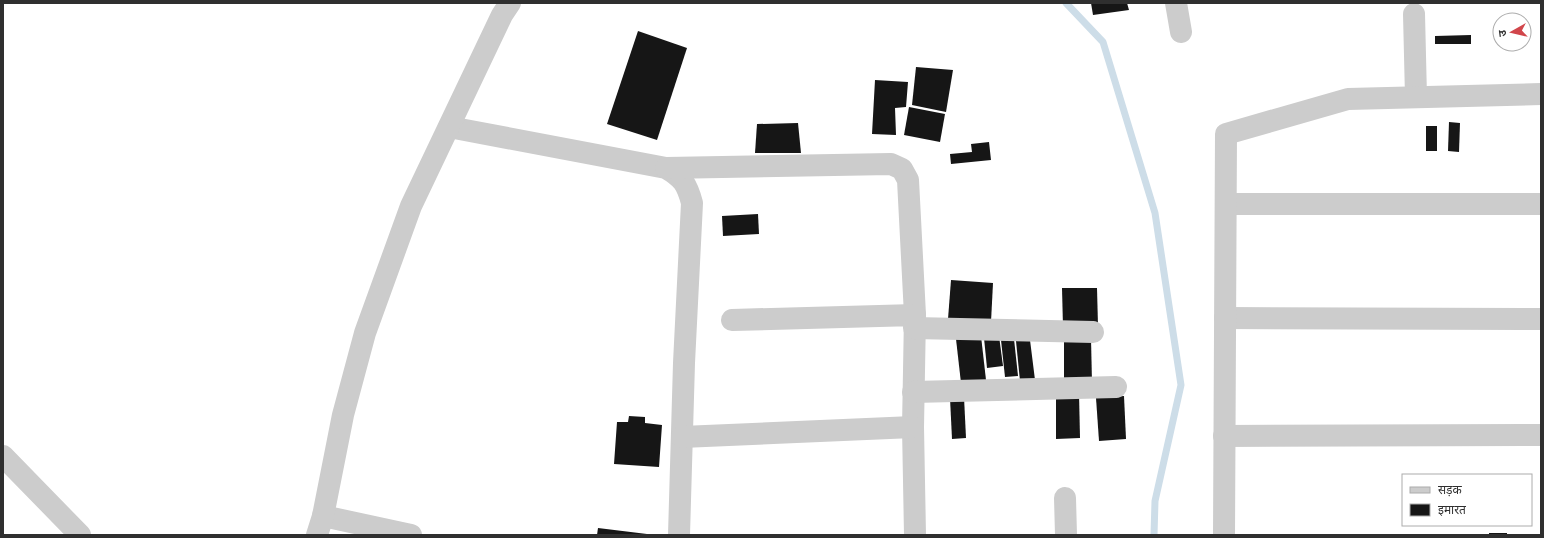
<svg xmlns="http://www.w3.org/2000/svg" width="1544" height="538" font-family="'Open Sans','Noto Sans Devanagari',sans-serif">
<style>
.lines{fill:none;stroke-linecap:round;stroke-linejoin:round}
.stream{stroke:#cddde8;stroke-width:7}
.building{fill:#161616}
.minor{stroke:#ccc;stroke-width:22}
</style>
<rect width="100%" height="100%" fill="#fff"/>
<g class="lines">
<path class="stream" d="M 1066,3 L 1103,42 L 1155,213 L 1181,385 L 1155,501 L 1154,535"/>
</g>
<g class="building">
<path d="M 1091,3 L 1127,3 L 1129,10 L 1093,15 Z"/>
<path d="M 638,31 L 687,48 L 657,140 L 607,124 Z"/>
<path d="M 1471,35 L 1471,44 L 1435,44 L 1435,36 Z"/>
<path d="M 916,67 L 953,70 L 946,112 L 912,105 Z"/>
<path d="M 875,80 L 908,82 L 906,107 L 895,108 L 896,135 L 872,134 Z"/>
<path d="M 909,107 L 945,114 L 940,142 L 904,135 Z"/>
<path d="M 1449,122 L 1460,123 L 1459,152 L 1448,151 Z"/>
<path d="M 798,123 L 801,153 L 755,153 L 757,124 Z"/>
<rect x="1426" y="126" width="11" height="25"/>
<path d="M 989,142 L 991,160 L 951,164 L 950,154 L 972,152 L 971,144 Z"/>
<path d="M 758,214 L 759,234 L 723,236 L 722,216 Z"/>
<path d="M 951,280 L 993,283 L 991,322 L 948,319 Z"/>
<path d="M 1062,288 L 1097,288 L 1098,326 L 1063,327 Z"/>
<path d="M 981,336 L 986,380 L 961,383 L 956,339 Z"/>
<path d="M 999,336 L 1003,366 L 987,368 L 984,338 Z"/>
<path d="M 1064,338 L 1091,338 L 1092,383 L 1064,383 Z"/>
<path d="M 1014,339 L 1018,376 L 1005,377 L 1001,340 Z"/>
<path d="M 1030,340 L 1035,380 L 1020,381 L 1016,341 Z"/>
<path d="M 1056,393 L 1079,393 L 1080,438 L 1056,439 Z"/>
<path d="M 1124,396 L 1126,439 L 1099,441 L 1096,398 Z"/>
<path d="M 964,397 L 966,438 L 952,439 L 950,398 Z"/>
<path d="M 629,416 L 645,417 L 645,423 L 662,425 L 659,467 L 614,464 L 617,422 L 628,422 Z"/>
<path d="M 598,528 L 647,534 L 647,535 L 597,535 Z"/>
<rect x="1489" y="533" width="18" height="2"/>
</g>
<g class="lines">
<g class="minor">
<path d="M 1176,3 L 1181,32"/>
<path d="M 1414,14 L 1416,97"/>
<path d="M 449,127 L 666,168 C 683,178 687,184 692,203 L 684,363 L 679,535"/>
<path d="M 666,168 L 891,164 L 902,169 L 908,180 L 915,315"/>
<path d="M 1226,204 L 1541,204"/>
<path d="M 1225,318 L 1541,319"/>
<path d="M 732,320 L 915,315 L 913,427 L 915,535"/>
<path d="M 914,328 L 1093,332"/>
<path d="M 913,392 L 1116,387"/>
<path d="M 1224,436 L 1541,435"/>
<path d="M 682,437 L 913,427"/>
<path d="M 3,456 L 80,535"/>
<path d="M 1065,498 L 1066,535"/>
<path d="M 323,516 L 411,535"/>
<path d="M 317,535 L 323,516 L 343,415 L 365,333 L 411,206 L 502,15 L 510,3"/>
<path d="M 1224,535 L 1226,134 L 1348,99 L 1541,94"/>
</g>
</g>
<rect width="1544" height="538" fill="none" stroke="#2f2f2f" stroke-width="8"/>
<rect x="1402" y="474" width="130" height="52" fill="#ffffff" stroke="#acacac"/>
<rect x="1410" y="487" width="20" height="6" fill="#cccccc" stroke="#acacac"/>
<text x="1438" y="494" font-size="12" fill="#2f2f2f">सड़क</text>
<rect x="1410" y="504" width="20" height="12" fill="#161616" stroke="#acacac"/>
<text x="1438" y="514" font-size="12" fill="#2f2f2f">इमारत</text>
<g transform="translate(1512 32) rotate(262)"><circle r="19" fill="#ffffff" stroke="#acacac"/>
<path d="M0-3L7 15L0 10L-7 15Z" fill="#d1464b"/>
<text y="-6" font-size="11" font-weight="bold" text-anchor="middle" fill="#2f2f2f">उ</text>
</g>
</svg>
